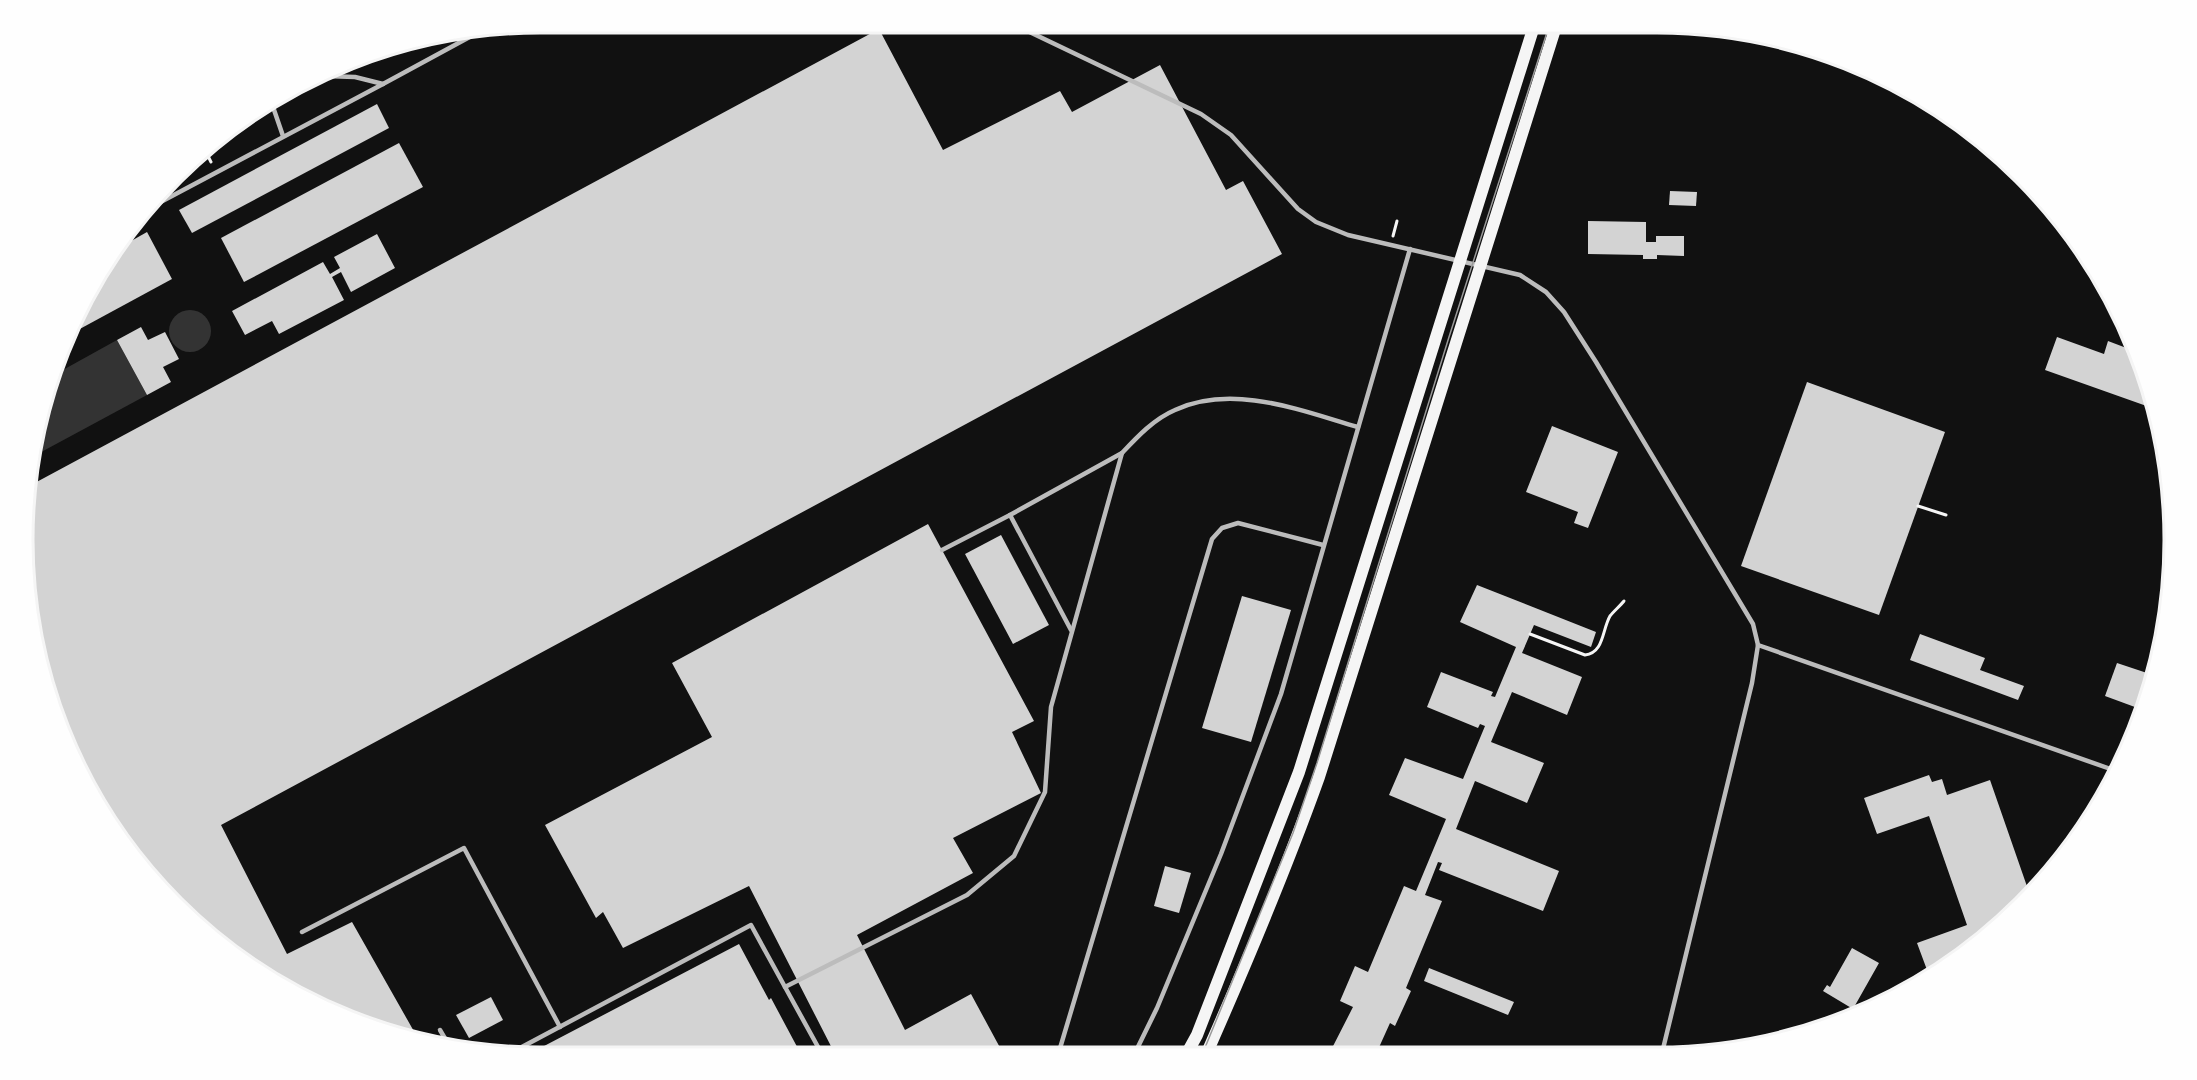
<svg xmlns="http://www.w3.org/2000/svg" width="2197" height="1080" font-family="'Sofia Sans Condensed',sans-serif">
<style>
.water{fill:#333}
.building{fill:#d3d3d3}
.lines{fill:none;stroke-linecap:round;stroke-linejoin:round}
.path{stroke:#f5f5f5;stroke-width:3}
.service{stroke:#bcbcbc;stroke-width:4.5}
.secondary{stroke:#f5f5f5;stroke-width:12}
.tram{stroke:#9a9a9a;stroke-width:1.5}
.rim{fill:none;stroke:#f5f5f5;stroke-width:3}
</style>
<rect width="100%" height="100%" fill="#111"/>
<g class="water">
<circle cx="190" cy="331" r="21"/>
<path d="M 117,340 L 147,395 L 32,457 L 33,439 L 52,376 Z"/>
</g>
<g class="building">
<path d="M 879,29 L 943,150 L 1060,91 L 1072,112 L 1160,65 L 1226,190 L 1243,181 L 1282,254 L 221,825 L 287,954 L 352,922 L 420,1042 L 406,1040 L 311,1004 L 174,906 L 76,769 L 27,607 L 31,485 Z"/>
<path d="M 377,104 L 389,128 L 192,233 L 179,210 Z"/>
<path d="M 399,143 L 423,187 L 244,282 L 221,238 Z"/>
<path d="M 1670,191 L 1697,192 L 1696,206 L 1669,205 Z"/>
<path d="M 1588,221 L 1646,222 L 1646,242 L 1656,242 L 1656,236 L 1684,236 L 1684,256 L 1657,255 L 1657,259 L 1643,259 L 1643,255 L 1588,254 Z"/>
<path d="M 147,232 L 172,279 L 65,337 L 110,253 Z"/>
<path d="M 377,234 L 395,268 L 351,292 L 341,272 L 332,277 L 344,300 L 279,334 L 272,321 L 245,335 L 232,311 L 323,262 L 330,274 L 340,268 L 334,257 Z"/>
<path d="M 141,327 L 148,340 L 165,332 L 179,359 L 163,367 L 171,382 L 147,395 L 117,340 Z"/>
<path d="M 2057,337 L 2104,354 L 2108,341 L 2137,352 L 2147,373 L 2155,409 L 2045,370 Z"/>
<path d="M 1807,382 L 1945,432 L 1879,615 L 1741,566 Z"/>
<path d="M 1552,426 L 1618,452 L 1588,528 L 1574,523 L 1578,512 L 1526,492 Z"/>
<path d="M 928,524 L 1034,721 L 1012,732 L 1041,793 L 953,838 L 973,873 L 857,935 L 905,1030 L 971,994 L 1004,1055 L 836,1056 L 749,886 L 623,948 L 603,912 L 596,918 L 545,825 L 712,737 L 672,663 Z"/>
<path d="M 1001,535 L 1049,625 L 1013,644 L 965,554 Z"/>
<path d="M 1477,585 L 1596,632 L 1591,647 L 1534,625 L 1522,653 L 1582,677 L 1567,715 L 1512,692 L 1491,742 L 1544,763 L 1527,803 L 1475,781 L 1456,829 L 1559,871 L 1543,911 L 1439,870 L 1442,863 L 1438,862 L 1425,895 L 1442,901 L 1406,988 L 1411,991 L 1395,1026 L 1390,1023 L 1376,1054 L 1329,1054 L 1353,1007 L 1340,1001 L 1355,966 L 1368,972 L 1404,886 L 1416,891 L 1446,819 L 1389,795 L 1405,758 L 1463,779 L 1485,726 L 1480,724 L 1478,728 L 1427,707 L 1441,672 L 1493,692 L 1491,696 L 1495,697 L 1516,647 L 1460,622 Z"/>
<path d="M 1242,596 L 1291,610 L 1251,742 L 1202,728 Z"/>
<path d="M 1920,634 L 1985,658 L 1980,670 L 2024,686 L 2018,700 L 1910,660 Z"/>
<path d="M 2117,663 L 2156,676 L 2143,710 L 2105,696 Z"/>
<path d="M 1929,775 L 1932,782 L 1942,779 L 1947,795 L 1990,780 L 2030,895 L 1945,970 L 1930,978 L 1917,943 L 1967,925 L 1929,816 L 1877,834 L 1864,798 Z"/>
<path d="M 1165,866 L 1191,873 L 1179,913 L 1154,906 Z"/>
<path d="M 739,944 L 769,1000 L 771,998 L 802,1056 L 525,1056 Z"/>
<path d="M 1852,948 L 1879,963 L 1853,1009 L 1823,991 L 1827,985 L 1830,987 Z"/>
<path d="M 1429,968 L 1514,1002 L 1508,1015 L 1424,981 Z"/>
<path d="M 491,997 L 503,1020 L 469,1038 L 456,1015 Z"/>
</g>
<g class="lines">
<g class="path">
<path d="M 205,150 L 211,162"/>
<path d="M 1393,236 L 1397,221"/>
<path d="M 1918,506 L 1946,515"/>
<path d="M 1530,634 L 1585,655 C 1604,653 1602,630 1610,616 C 1614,611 1620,606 1624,601"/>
</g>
<g class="service">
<path d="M 1011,23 L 1201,114 L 1231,135 L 1298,209 L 1316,222 L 1348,235 L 1520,275 L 1546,292 L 1564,312 L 1596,362 L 1753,624 L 1758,645 L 1752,683 L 1662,1053"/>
<path d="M 325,76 L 355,77 L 383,84 L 477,33"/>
<path d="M 272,104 L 283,136"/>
<path d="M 155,205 L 383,84"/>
<path d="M 942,550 L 1010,515"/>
<path d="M 1071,630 L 1010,515 L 1122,453"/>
<path d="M 1758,645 L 2119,772"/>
<path d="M 302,932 L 464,848 L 560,1027"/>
<path d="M 785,987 L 823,1056"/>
<path d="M 440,1030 L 450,1047"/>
<path d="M 1058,1055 L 1212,539 L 1222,528 L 1238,523 L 1323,545"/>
<path d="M 1134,1055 L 1157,1008 L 1221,854 L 1281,694 L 1410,249"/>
<path d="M 505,1056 L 751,925 L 785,987 L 967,895 L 1014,856 L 1045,792 L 1051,707 L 1122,453 C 1138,436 1154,419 1175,410 C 1233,383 1302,411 1358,427"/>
</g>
<g class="secondary">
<path d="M 1186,1055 L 1197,1035 L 1299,772 L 1535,23"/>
<path d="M 1206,1055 C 1247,962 1285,872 1319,777 L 1557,23"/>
</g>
<path class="tram" d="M 1202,1055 L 1293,833 L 1317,763 L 1449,337 L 1550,23"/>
</g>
<path d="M0 0H2197V1080H0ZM540 33H1657A507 507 0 0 1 2164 540V540A507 507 0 0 1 1657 1047H540A507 507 0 0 1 33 540V540A507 507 0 0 1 540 33Z" fill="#fefefe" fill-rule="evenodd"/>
<path class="rim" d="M540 33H1657A507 507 0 0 1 2164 540V540A507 507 0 0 1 1657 1047H540A507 507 0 0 1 33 540V540A507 507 0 0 1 540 33Z"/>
</svg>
